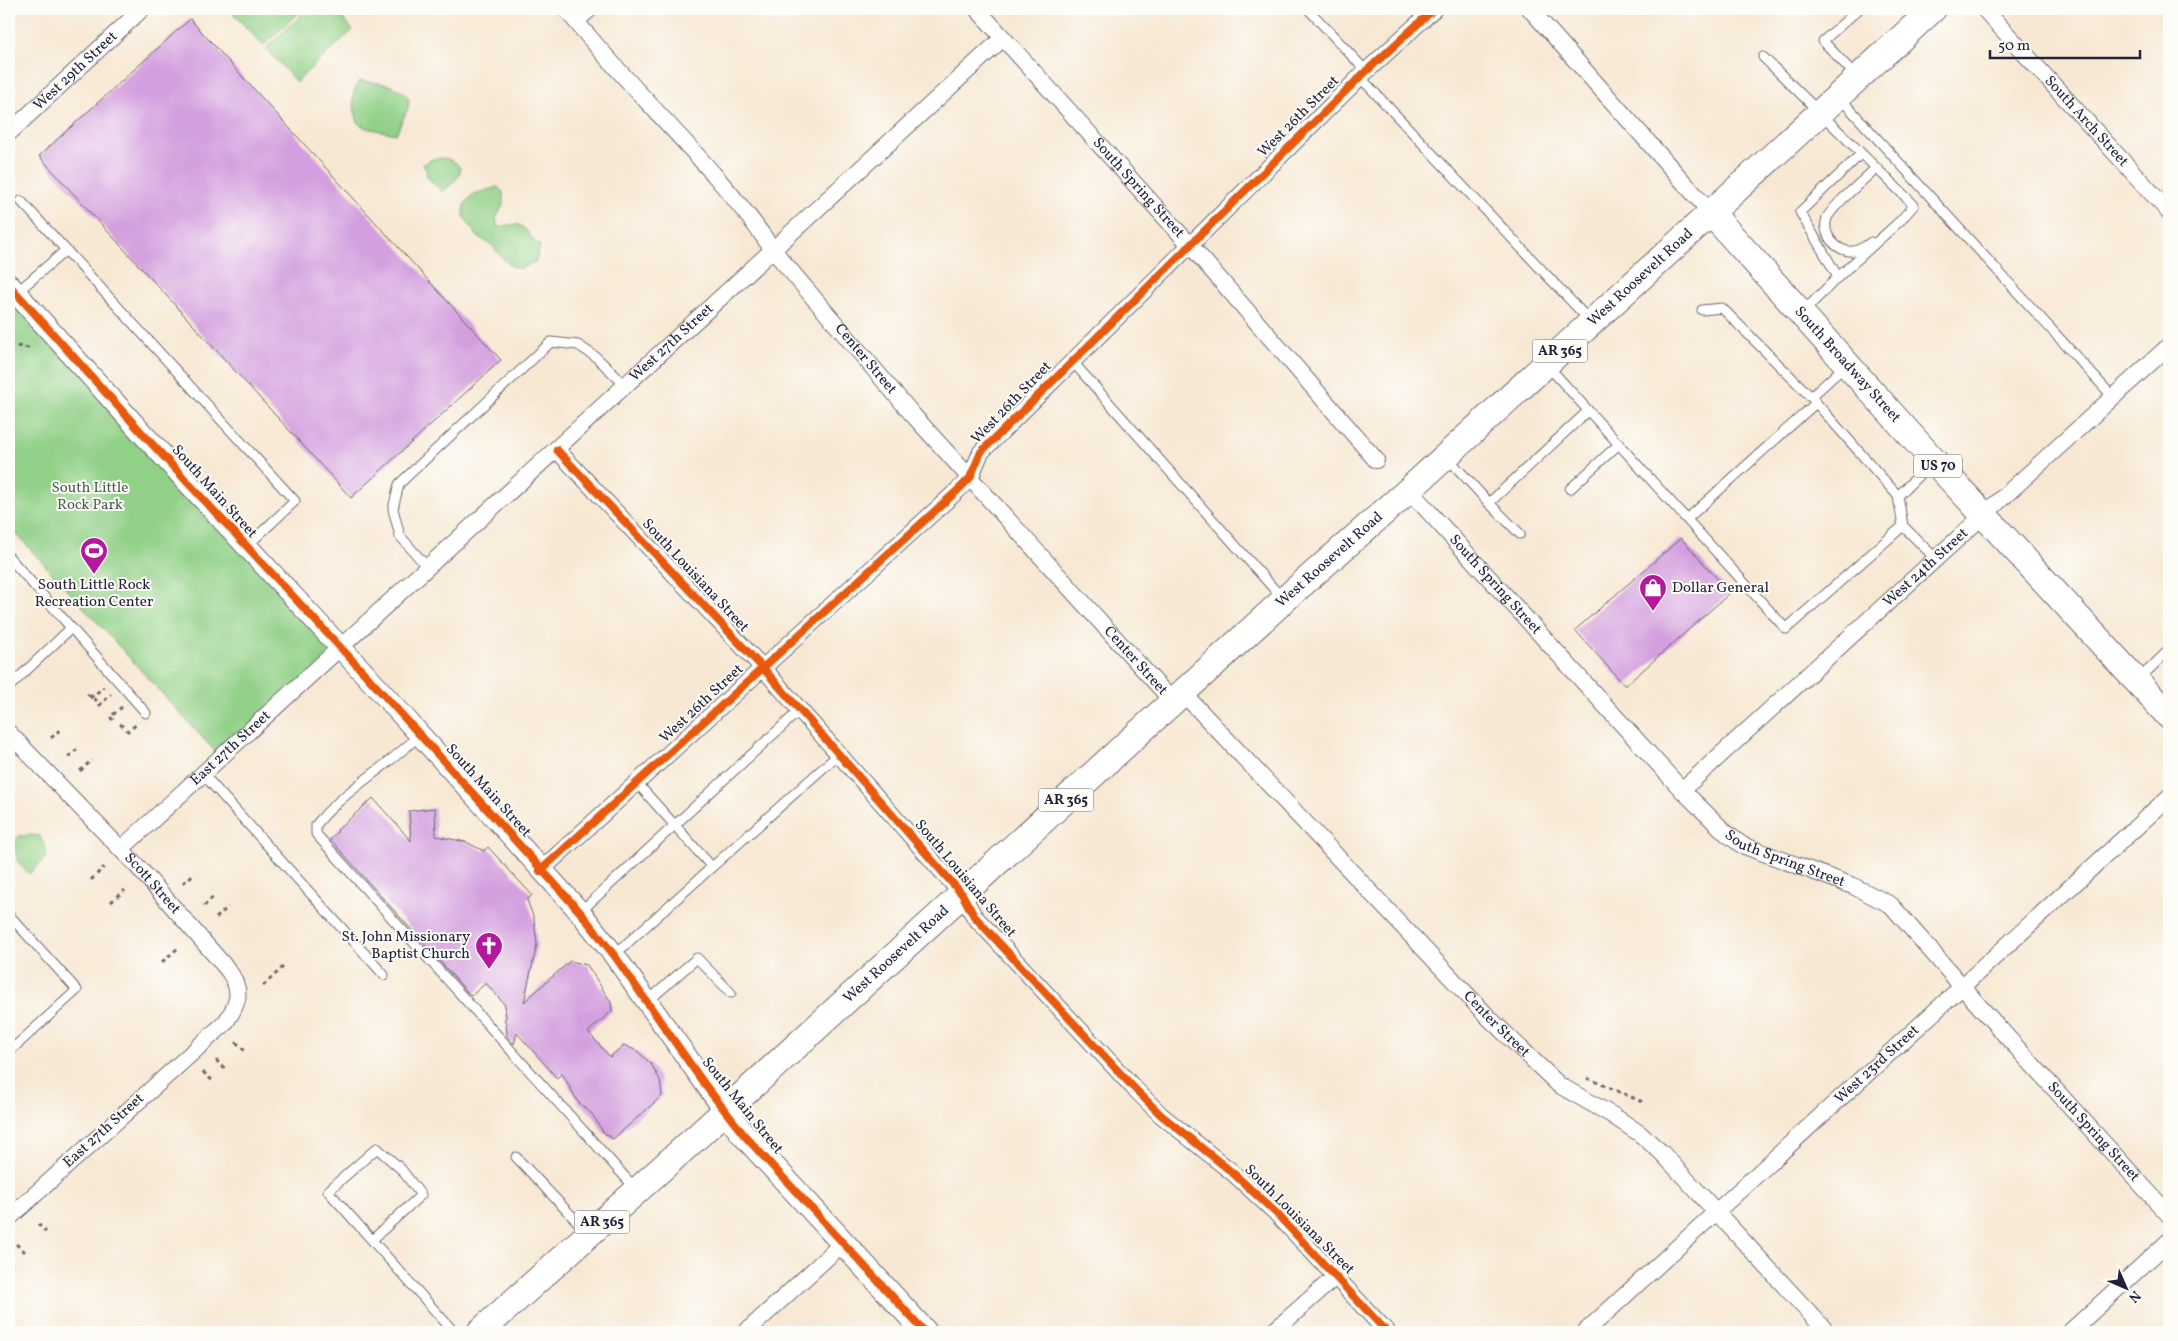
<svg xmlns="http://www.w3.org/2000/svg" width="2178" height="1341" font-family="Vollkorn,serif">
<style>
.green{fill:#91d087;stroke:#5a7961}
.building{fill:#d39fdf}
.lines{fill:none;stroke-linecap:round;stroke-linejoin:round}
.service-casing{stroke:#6d6770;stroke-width:11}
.minor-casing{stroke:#6d6770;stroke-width:18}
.tertiary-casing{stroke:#6d6770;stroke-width:23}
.secondary-casing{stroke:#6d6770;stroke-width:26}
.primary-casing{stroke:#6d6770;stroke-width:28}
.path{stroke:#6d6770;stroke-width:3;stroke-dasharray:4 4;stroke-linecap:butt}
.service{stroke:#fff;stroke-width:9}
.minor{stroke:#fff;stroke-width:16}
.tertiary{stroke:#fff;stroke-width:21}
.secondary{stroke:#fff;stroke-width:24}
.primary{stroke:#fff;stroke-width:26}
.cycleway-casing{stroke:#fdfcf7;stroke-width:11}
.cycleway{stroke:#e8590c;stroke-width:8}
.labels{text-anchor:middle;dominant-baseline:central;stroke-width:4;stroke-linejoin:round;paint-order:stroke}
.shield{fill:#fdfcf7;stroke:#646373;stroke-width:1}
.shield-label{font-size:14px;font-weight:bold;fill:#22223b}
.street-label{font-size:15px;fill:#22223b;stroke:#fdfcf7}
.park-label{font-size:15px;fill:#495f56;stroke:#fdfcf7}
.poi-label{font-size:15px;fill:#22223b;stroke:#fdfcf7}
</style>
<rect width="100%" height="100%" fill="#fdfcf7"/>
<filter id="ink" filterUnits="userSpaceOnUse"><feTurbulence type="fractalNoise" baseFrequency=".02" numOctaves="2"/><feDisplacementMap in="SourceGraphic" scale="10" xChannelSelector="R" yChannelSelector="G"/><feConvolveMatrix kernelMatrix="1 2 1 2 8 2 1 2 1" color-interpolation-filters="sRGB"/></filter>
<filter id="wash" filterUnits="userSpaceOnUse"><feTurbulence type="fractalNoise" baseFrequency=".0096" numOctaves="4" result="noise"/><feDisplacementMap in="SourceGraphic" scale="20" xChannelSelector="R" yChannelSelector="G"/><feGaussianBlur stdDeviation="1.12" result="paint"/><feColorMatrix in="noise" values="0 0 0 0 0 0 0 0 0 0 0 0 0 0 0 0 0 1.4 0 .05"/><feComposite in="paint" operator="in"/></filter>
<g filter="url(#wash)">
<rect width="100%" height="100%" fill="#f7e8d3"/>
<g class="green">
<path d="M 236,9 L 303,9 L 263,46 L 232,12 Z"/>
<path d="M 308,9 L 334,9 L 353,30 L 296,82 L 266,48 Z"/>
<path d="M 360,81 C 379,83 398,83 409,99 L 408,108 L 396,134 L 366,128 L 358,123 C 354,109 349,92 360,81 Z"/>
<path d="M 444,158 C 472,165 458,180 442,192 L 427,177 L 426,169 L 423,165 L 432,159 Z"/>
<path d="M 498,187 L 503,192 L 503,205 L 496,218 L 498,227 C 504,226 514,223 519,225 C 529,229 530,241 540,245 L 536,261 L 521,269 L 513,267 L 504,260 L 492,245 L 478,237 L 464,217 L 464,205 L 473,194 Z"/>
<path d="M 9,285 L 340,649 L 221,758 L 9,526 Z"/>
<path d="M 31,835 L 40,836 L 46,850 L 45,859 L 29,874 L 17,861 L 14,841 L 19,836 Z"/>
</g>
<g id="blocks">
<g class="building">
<path d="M 190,19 L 501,360 L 351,498 L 39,156 Z"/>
<path d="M 1681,538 L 1730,593 L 1625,686 L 1575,630 Z"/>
<path d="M 373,798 L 411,841 L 409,811 L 435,808 L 436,836 L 466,842 L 484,851 L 488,847 L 532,895 L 527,900 L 534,919 L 537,944 L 524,1002 L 570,961 L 587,965 L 611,1002 L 612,1011 L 588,1032 L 610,1057 L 624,1045 L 637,1051 L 651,1064 L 660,1080 L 662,1096 L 613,1139 L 603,1132 L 592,1114 L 578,1102 L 562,1073 L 557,1078 L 517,1033 L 514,1044 L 507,1036 L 506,1022 L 504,1020 L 506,1018 L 505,1005 L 486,983 L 471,996 L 330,839 L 338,831 L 337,830 Z"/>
</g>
</g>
</g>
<g filter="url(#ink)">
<use href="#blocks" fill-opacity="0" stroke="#6d6770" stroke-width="1"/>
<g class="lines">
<defs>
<g id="service">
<path d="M 1308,9 L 1366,71"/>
<path d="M 1763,57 L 1914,205 L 1901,220 L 1838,277 L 1804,311"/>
<path d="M 1360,77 L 1589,320"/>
<path d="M 1857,77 L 1823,41 L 1859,9"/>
<path d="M 1840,98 L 2113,397"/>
<path d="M 21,201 L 66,250"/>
<path d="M 1871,242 C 1868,245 1859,250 1854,251 C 1837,253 1821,234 1827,218 C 1833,205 1865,179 1876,168"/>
<path d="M 1838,277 L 1800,212 L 1861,154"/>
<path d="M 16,293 L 66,250 L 295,501 L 247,546"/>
<path d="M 1702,310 L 1722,308 L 1811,397 L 1845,366"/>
<path d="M 1072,361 L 1282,598"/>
<path d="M 1547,365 L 1786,629 L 1903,526 L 1937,560"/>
<path d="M 1811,397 L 1898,496 L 1932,462"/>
<path d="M 1447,457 L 1489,503 L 1588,411"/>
<path d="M 1570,489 L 1619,444"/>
<path d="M 1898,496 L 1903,526"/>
<path d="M 1489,503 L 1520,534"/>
<path d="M 1687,519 L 1816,403"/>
<path d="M 9,557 L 146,713"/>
<path d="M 428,568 L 400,536 L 393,509 L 399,484 L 551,342 L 578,345 L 596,357 L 626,386"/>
<path d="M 2138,680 L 2169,650"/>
<path d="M 9,687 L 71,628"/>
<path d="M 419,735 C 388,767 344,790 316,825 L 316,834 L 635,1188"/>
<path d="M 203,774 L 384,975"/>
<path d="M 712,867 L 839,754"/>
<path d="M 580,912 L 800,710"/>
<path d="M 9,915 L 77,990 L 9,1052"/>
<path d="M 614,955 L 712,867 L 637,783"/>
<path d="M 647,1002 L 697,958 L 731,993"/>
<path d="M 516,1157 L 587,1232"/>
<path d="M 372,1240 L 421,1195 L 401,1169 L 377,1148 L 328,1191 L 454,1332"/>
</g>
<g id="minor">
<path id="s1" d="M 566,9 C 631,92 714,163 773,250 L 913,415 L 1174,703"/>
<path id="s2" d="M 977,9 L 1190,245 L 1376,460"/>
<path d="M 1530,9 L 1711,213"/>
<path id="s3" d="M 1984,9 L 2169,212"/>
<path d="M 576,21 L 590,9"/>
<path id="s4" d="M 9,133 L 142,9"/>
<path d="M 557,450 L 762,667 L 946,876 L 962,894 L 974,916 L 1133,1087 L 1161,1115 L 1233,1173 L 1276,1213 L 1387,1332"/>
<path id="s5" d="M 1409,490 L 1682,790 L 1726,833 L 1742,845 L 1853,886 L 1891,905 L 1980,1007 L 2169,1215"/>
<path id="s6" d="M 1183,693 L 1489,1018 L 1559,1085 L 1612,1115 L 1639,1133 L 1662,1153 L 1827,1332"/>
<path id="s7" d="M 9,733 L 138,867 L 228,970 C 243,991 239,1003 225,1023 L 9,1218"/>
<path id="s8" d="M 1682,790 L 2169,346"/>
<path id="s9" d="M 121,849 L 1003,38"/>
<path d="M 540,871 L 958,490 L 970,478 L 981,452 L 1360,77 L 1434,9"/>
<path d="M 746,1332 L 843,1243"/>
<path d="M 1273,1332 L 1336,1276"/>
<path id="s10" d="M 1585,1332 L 2169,797"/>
<path d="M 2070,1332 L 2169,1241"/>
</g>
<path id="tertiary" d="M 9,285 L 142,433 L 364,673 L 580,912 L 614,955 L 725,1111"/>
<path id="secondary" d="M 725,1111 L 744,1135 L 925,1332"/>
<g id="primary">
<path id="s11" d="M 1711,213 L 1934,461 L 2169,716"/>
<path id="s12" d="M 480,1332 L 700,1134 L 1284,600 L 1409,490 L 1933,9"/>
</g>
</defs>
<use href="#service" class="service-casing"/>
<use href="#minor" class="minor-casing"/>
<use href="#tertiary" class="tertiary-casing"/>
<use href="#secondary" class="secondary-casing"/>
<use href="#primary" class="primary-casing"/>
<g class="path">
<path d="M 9,345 L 29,348"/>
<path d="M 87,694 L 102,704"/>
<path d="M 90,698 L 104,687"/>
<path d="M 99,706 L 111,694"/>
<path d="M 113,720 L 110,717 L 122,707"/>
<path d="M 120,724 L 128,731 L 137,724"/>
<path d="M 51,738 L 62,728"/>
<path d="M 68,757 L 79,748"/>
<path d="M 80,771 L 92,760"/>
<path d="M 91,880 L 104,867"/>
<path d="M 183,883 L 195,873"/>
<path d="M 111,902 L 125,890"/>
<path d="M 204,906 L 214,896"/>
<path d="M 216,918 L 228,907"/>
<path d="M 162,962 L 178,948"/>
<path d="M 263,986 L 283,967"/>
<path d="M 236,1042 L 247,1053"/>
<path d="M 216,1060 L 227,1071"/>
<path d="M 203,1072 L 214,1082"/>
<path d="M 1587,1078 L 1645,1103"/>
<path d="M 38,1224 L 46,1232"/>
<path d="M 16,1244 L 25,1252"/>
<path d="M 9,1263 L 13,1266"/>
</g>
<use href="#service" class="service"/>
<use href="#minor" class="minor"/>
<use href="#tertiary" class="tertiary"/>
<use href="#secondary" class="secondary"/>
<use href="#primary" class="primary"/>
<defs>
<g id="cycleway">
<path d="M 9,285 L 142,433 L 364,673 L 580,912 L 614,955 L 705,1085 L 744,1135 L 925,1332"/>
<path d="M 557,450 L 762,667 L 946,876 L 962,894 L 974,916 L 1133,1087 L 1161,1115 L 1233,1173 L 1276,1213 L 1387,1332"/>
<path d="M 540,871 L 958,490 L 970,478 L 981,452 L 1360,77 L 1434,9"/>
</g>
</defs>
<use href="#cycleway" class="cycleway-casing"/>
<use href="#cycleway" class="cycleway"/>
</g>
</g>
<defs>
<symbol id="stadium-pin" viewBox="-11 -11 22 30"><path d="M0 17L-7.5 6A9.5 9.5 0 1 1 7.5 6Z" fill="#b5179e" stroke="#fdfcf7"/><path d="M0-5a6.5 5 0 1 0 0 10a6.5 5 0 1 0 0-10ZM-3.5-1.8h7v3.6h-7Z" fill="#fff"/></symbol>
<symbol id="shop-pin" viewBox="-11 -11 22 30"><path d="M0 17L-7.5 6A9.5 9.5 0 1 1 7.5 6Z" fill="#b5179e" stroke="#fdfcf7"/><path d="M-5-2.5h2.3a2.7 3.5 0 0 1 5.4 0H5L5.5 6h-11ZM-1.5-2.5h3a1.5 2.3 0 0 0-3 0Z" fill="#fff"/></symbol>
<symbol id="church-pin" viewBox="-11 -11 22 30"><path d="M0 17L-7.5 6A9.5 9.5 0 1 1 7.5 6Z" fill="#b5179e" stroke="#fdfcf7"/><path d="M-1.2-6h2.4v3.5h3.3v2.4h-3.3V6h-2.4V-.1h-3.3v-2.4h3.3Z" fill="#fff"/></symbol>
</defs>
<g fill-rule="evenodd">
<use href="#stadium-pin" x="78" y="535" width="32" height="43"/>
<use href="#shop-pin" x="1637" y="572" width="32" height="43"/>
<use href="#church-pin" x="473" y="930" width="32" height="43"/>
</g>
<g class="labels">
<g class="shield">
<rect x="1532.5" y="339.5" width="55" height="23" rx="4"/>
<rect x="1914" y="454.5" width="48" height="23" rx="4"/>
<rect x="1038.5" y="788.5" width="55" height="23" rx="4"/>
<rect x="574.5" y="1210.5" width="55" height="23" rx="4"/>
</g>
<g class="shield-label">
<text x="1560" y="351">AR 365</text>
<text x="1938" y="466">US 70</text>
<text x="1066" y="800">AR 365</text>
<text x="602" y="1222">AR 365</text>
</g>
<g class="street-label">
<text stroke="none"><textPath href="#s4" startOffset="91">West 29th Street</textPath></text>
<text transform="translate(1299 117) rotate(-45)">West 26th Street</text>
<text stroke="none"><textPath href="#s3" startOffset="152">South Arch Street</textPath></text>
<text stroke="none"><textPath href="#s2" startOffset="241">South Spring Street</textPath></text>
<text stroke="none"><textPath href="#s12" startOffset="1568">West Roosevelt Road</textPath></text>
<text stroke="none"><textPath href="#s9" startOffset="748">West 27th Street</textPath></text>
<text stroke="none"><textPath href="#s1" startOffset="461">Center Street</textPath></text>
<text stroke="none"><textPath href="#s11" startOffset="204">South Broadway Street</textPath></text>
<text transform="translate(1012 403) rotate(-46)">West 26th Street</text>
<text transform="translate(214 492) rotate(48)">South Main Street</text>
<text stroke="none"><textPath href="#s12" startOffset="1148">West Roosevelt Road</textPath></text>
<text stroke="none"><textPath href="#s8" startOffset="330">West 24th Street</textPath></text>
<text transform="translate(695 576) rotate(47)">South Louisiana Street</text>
<text stroke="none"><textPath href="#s5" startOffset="128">South Spring Street</textPath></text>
<text stroke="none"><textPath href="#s1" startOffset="866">Center Street</textPath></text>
<text transform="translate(702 704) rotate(-43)">West 26th Street</text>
<text stroke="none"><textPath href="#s9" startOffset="149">East 27th Street</textPath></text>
<text transform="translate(488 791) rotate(48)">South Main Street</text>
<text stroke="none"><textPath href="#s5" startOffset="532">South Spring Street</textPath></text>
<text transform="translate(965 879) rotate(50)">South Louisiana Street</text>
<text stroke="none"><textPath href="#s7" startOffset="208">Scott Street</textPath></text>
<text stroke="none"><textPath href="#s12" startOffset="562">West Roosevelt Road</textPath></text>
<text stroke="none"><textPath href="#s6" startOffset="456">Center Street</textPath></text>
<text stroke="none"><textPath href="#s10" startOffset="396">West 23rd Street</textPath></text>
<text transform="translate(742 1106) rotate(51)">South Main Street</text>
<text transform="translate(104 1131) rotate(-42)">East 27th Street</text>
<text stroke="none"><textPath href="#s5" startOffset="952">South Spring Street</textPath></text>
<text transform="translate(1299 1220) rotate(45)">South Louisiana Street</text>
</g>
<g class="park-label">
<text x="90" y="488">South Little<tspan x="90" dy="17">Rock Park</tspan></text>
</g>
<g class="poi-label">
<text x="94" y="585">South Little Rock<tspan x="94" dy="17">Recreation Center</tspan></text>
<text x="1672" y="588" text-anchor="start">Dollar General</text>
<text x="470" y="937" text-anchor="end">St. John Missionary<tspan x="470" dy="17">Baptist Church</tspan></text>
</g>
</g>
<rect width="2178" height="1341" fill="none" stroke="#fdfcf7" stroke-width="30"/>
<g transform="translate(2126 1288) rotate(135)" stroke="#fdfcf7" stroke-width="4" paint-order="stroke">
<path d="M0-4L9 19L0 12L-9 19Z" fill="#22223b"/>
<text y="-8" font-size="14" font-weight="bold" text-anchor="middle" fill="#22223b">N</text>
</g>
<path d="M1990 50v8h150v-8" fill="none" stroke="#22223b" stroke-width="2.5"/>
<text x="1998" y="50" font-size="15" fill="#22223b" stroke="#fdfcf7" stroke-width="4" paint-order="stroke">50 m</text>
</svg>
